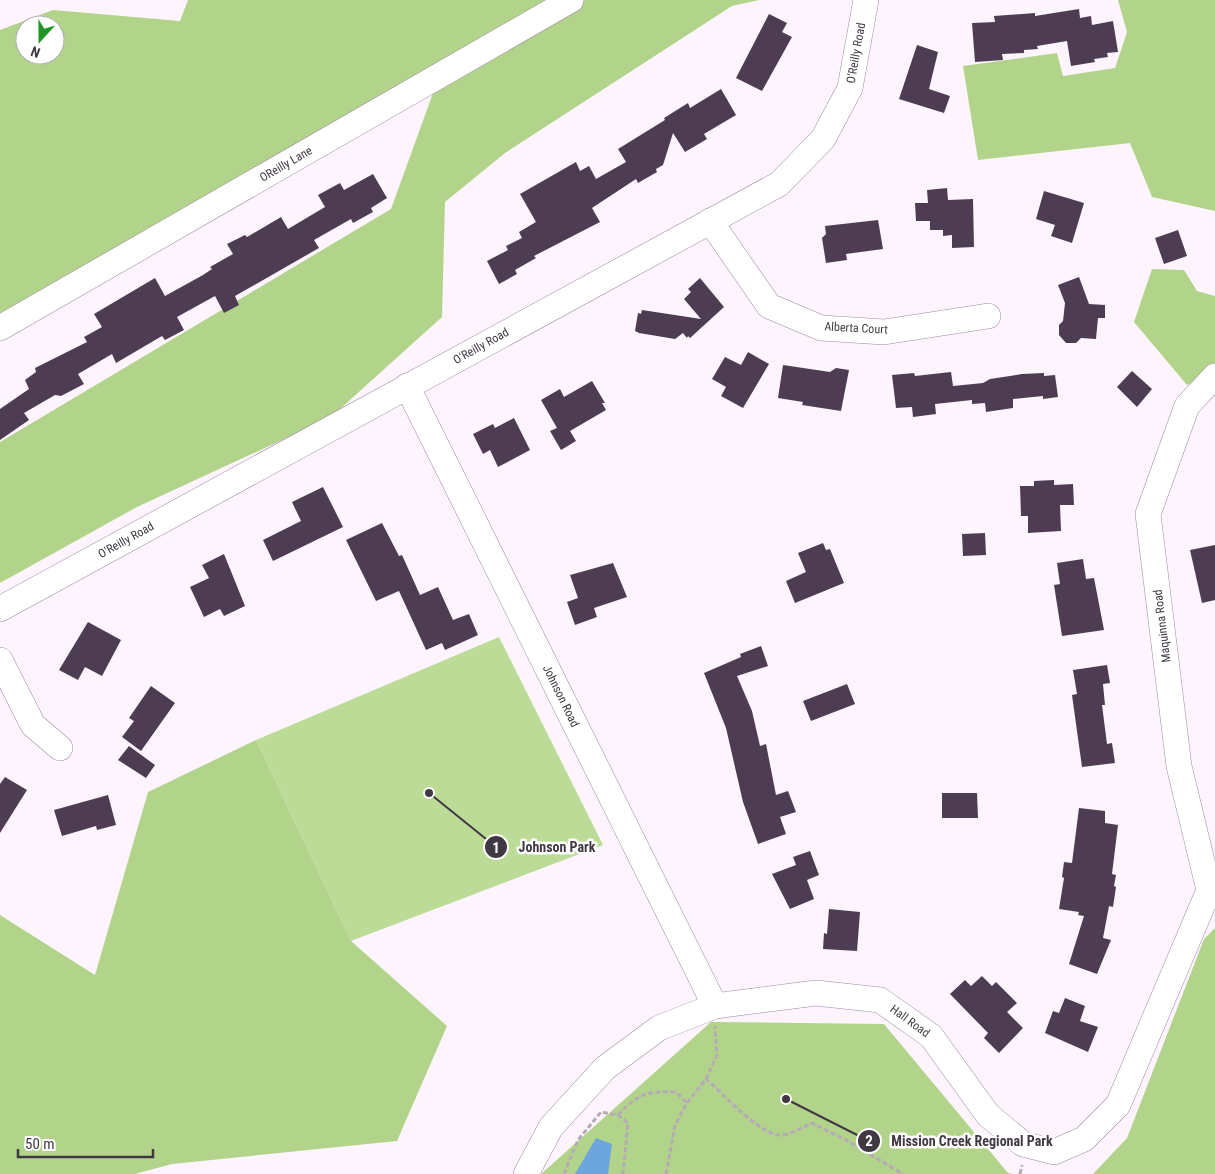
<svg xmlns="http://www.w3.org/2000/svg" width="1215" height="1174" font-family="'Roboto Condensed',sans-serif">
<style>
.green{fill:#bbdb96}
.forest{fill:#b2d48a;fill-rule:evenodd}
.water{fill:#6da5df}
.building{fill:#4e3d52}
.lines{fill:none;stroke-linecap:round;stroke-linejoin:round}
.minor-casing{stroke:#9b89a0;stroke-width:26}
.path{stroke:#b4abb5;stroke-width:3;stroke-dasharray:5 2.5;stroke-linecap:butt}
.minor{stroke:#fff;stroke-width:25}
.labels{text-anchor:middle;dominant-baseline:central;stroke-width:5;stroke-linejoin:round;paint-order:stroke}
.street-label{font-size:12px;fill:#403842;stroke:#fff}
.leader{fill:none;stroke:#403842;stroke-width:2}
.callout-dot{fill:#403842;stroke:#fff;stroke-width:2}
.mark-label{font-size:15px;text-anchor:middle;font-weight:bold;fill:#fff}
.callout-label{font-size:14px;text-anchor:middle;font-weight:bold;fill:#403842;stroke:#fff;stroke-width:5;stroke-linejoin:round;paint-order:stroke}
</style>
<rect width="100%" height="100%" fill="#fdf4fe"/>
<path class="green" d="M 499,637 L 603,845 L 351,941 L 256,740 Z"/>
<g class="forest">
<path d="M 188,0 L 759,0 L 732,6 L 505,153 L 445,202 L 442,317 L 330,418 L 137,507 L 0,583 L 0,442 L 391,209 L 437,82 L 0,321 L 0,30 L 53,10 L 180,21 ZM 25,25 L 55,25 L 55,55 L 25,55 Z"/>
<path d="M 1118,0 L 1215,0 L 1215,211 L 1152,197 L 1130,143 L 978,160 L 963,66 L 1057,53 L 1063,76 L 1115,68 L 1127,32 Z"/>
<path d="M 1152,269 L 1184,270 L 1197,291 L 1215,296 L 1215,373 L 1187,385 L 1134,322 Z"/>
<path d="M 256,740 L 351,941 L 447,1026 L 397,1141 L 172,1164 L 135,1174 L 0,1174 L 0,915 L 95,975 L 148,792 Z"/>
<path d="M 1215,928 L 1215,1174 L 1093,1174 L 1127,1138 L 1204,939 Z"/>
<path d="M 711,1022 L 884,1024 L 1008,1173 L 1014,1174 L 541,1174 Z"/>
</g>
<path class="water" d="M 596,1138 L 612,1144 L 608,1174 L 575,1174 Z"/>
<g class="building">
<path d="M 1079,9 L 1080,18 L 1091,16 L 1092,25 L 1113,21 L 1118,52 L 1107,53 L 1108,57 L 1094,59 L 1095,62 L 1071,66 L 1067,41 L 1037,46 L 1038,49 L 1024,50 L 1024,53 L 1002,54 L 1003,60 L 975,62 L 972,23 L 995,22 L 994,16 L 1035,13 L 1035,16 Z"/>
<path d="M 769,14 L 787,23 L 782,32 L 792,37 L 762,91 L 736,78 Z"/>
<path d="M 917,45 L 938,52 L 929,89 L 950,96 L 944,113 L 899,99 Z"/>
<path d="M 721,89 L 736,115 L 704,134 L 707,139 L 685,152 L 673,133 L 663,165 L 656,169 L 657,172 L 638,183 L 636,179 L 592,208 L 600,222 L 534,256 L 536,258 L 515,270 L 517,274 L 499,284 L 487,261 L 508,250 L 506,246 L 522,238 L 519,232 L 536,222 L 520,194 L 576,162 L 580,171 L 589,166 L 596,179 L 626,162 L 618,149 L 665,120 L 664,118 L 688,103 L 690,108 Z"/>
<path d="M 373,174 L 387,198 L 371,208 L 373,212 L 353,223 L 351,219 L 314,240 L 319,248 L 235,296 L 239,305 L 224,313 L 215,296 L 177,317 L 184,330 L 165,340 L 162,336 L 116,363 L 112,354 L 78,374 L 84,384 L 61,396 L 55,395 L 24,413 L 29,420 L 0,440 L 0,409 L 29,389 L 25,380 L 36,372 L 35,368 L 87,342 L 84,337 L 102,327 L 94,314 L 155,278 L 165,296 L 203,275 L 212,269 L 210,267 L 233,254 L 227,244 L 245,235 L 247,237 L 281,217 L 288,229 L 325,207 L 318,195 L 340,183 L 344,190 Z"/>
<path d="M 947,188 L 948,200 L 973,199 L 974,247 L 952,248 L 952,235 L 943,236 L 943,230 L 930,230 L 930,221 L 916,221 L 915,203 L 928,203 L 927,190 Z"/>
<path d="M 1044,191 L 1084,203 L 1072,243 L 1051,236 L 1055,225 L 1036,219 Z"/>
<path d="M 878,220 L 883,249 L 846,254 L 847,260 L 826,263 L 822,238 L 826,234 L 825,226 Z"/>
<path d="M 1178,230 L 1187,256 L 1164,264 L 1155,238 Z"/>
<path d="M 1079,277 L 1089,304 L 1105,305 L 1105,318 L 1098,318 L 1096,339 L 1081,338 L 1076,343 L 1066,343 L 1059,335 L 1059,325 L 1063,321 L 1065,303 L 1058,285 Z"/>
<path d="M 700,278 L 724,307 L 690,338 L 688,336 L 687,338 L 683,333 L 675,339 L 639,333 L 635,331 L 638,313 L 641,314 L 642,310 L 701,319 L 684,299 L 691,292 L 688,289 Z"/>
<path d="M 748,352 L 769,364 L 743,408 L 721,396 L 726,387 L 712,379 L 725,357 L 741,365 Z"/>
<path d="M 783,365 L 830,372 L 836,368 L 849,370 L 841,411 L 802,405 L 803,402 L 778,398 Z"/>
<path d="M 1132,371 L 1152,389 L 1137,407 L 1117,387 Z"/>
<path d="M 951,372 L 953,386 L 983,383 L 990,379 L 1022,374 L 1044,373 L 1044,376 L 1055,375 L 1058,397 L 1043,399 L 1043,396 L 1013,399 L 1013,408 L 986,412 L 985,403 L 972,404 L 972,400 L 935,404 L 936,414 L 913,417 L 912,407 L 896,408 L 892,375 L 914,373 L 915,376 Z"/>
<path d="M 592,381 L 605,403 L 602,403 L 606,410 L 570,431 L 576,441 L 561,450 L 550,431 L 557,428 L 541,400 L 560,389 L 564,397 Z"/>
<path d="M 514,418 L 530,450 L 498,467 L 490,450 L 483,454 L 473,434 L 493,424 L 495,428 Z"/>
<path d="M 1054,480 L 1054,485 L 1073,484 L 1074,505 L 1060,505 L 1061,531 L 1028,533 L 1028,516 L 1021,516 L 1020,486 L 1034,486 L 1034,481 Z"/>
<path d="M 323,487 L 343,527 L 273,561 L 263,540 L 301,521 L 292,502 Z"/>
<path d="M 382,523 L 399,556 L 402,555 L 420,595 L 438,587 L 453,620 L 469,614 L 478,635 L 445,650 L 442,643 L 426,650 L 399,591 L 376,601 L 346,540 Z"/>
<path d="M 985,533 L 986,555 L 963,556 L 962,534 Z"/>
<path d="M 823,543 L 826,550 L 830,549 L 844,583 L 795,603 L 786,581 L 806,572 L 798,553 Z"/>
<path d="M 1215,545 L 1215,600 L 1202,603 L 1190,550 Z"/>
<path d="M 224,554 L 245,606 L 224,616 L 220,609 L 204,617 L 190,587 L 209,578 L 202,565 Z"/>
<path d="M 1083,559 L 1086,579 L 1094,578 L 1104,630 L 1062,636 L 1054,585 L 1060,584 L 1057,563 Z"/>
<path d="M 613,563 L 627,597 L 594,608 L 597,617 L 575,625 L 567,602 L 578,598 L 570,575 Z"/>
<path d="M 88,622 L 121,640 L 102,676 L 85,667 L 78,680 L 59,670 Z"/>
<path d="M 761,646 L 768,666 L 737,676 L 752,711 L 760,746 L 766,744 L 776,795 L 788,791 L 796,812 L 780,817 L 786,834 L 758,844 L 743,802 L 726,728 L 704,673 L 741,657 L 740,654 Z"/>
<path d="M 1107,665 L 1110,683 L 1103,684 L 1105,705 L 1102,705 L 1107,744 L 1112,743 L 1115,763 L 1082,767 L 1072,695 L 1077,694 L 1073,670 Z"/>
<path d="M 847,684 L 855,704 L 811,721 L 803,701 Z"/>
<path d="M 151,686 L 175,703 L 141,751 L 122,737 L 134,721 L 129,718 Z"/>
<path d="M 129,746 L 155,765 L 146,778 L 118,760 Z"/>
<path d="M 5,777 L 27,790 L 0,833 L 0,784 Z"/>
<path d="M 942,793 L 977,793 L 978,818 L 942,818 Z"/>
<path d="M 108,795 L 116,825 L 97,830 L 96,826 L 62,836 L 54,810 Z"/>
<path d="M 1079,808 L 1105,811 L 1105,823 L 1118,825 L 1112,874 L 1116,875 L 1114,886 L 1116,887 L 1113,907 L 1109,906 L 1103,938 L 1111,940 L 1097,974 L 1069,964 L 1084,916 L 1078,915 L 1079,912 L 1059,909 L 1064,878 L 1062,877 L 1064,862 L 1072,863 Z"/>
<path d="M 810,851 L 819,875 L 807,880 L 814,899 L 790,909 L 772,874 L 796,865 L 793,857 Z"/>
<path d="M 829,909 L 860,912 L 857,951 L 823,949 L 824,933 L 827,934 Z"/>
<path d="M 982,976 L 992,986 L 996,982 L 1017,1003 L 1007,1012 L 1023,1028 L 999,1053 L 984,1038 L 988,1033 L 950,994 L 965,980 L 971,986 Z"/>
<path d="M 1065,998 L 1085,1006 L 1080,1021 L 1098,1027 L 1088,1052 L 1045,1033 L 1053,1011 L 1059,1013 Z"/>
</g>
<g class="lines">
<defs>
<g id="minor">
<path d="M 710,221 L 769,306 L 821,328 L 884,332 L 988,316"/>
<path d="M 0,328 L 571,0"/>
<path d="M 407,386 L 715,1006"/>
<path d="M 0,609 L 779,184 L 823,139 L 850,88 L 866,0"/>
<path d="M 0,660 L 33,725 L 60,748"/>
<path d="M 1209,890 L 1179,766 L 1148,514 L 1187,406 L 1215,376"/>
<path d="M 526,1174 L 551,1127 L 605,1068 L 659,1028 L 715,1006 L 816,993 L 880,1000 L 931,1036 L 988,1115 L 1023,1144 L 1054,1152 L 1084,1139 L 1118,1105 L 1209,890 L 1215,885"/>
</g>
</defs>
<use href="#minor" class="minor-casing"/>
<g class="path">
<path d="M 706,1079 L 717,1055 L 715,1026"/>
<path d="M 618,1115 C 639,1093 647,1091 676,1092 L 687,1103"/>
<path d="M 564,1174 L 578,1140 L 601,1112 L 618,1115 L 628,1123 L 623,1174"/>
<path d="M 666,1174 L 675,1125 L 687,1103 L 706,1079 C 723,1093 762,1138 783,1135 C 793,1133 803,1127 812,1123 L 846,1140 L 903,1174"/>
<path d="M 1020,1174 L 1022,1165"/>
</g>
<use href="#minor" class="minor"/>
</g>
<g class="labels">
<g class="street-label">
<text transform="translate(856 53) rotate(-80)">O'Reilly Road</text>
<text transform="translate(286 164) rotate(-30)">OReilly Lane</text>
<text transform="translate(856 328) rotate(3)">Alberta Court</text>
<text transform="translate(481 346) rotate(-29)">O'Reilly Road</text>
<text transform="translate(126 540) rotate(-29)">O'Reilly Road</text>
<text transform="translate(1162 626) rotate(-97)">Maquinna Road</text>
<text transform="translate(561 696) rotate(64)">Johnson Road</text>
<text transform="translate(910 1021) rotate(36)">Hall Road</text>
</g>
</g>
<path class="leader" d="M429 793L496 847M786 1099L869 1141"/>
<g class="callout-dot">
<circle cx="429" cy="793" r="5"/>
<circle cx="786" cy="1099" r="5"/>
<circle cx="496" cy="847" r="12"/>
<circle cx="869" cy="1141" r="12"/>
</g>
<g class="mark-label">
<text x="496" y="853">1</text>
<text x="869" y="1146">2</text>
</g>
<g class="callout-label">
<text x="557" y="852">Johnson Park</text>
<text x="972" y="1146">Mission Creek Regional Park</text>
</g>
<g transform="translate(40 40) rotate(201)"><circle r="24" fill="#ffffff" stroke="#b3afb3"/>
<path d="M0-4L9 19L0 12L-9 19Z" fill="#1f9523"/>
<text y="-8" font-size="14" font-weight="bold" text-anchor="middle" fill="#403842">N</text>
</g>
<path d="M18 1149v8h135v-8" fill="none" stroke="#403842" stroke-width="2.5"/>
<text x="25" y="1149" font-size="15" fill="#403842" stroke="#ffffff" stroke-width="4" paint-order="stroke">50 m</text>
</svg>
